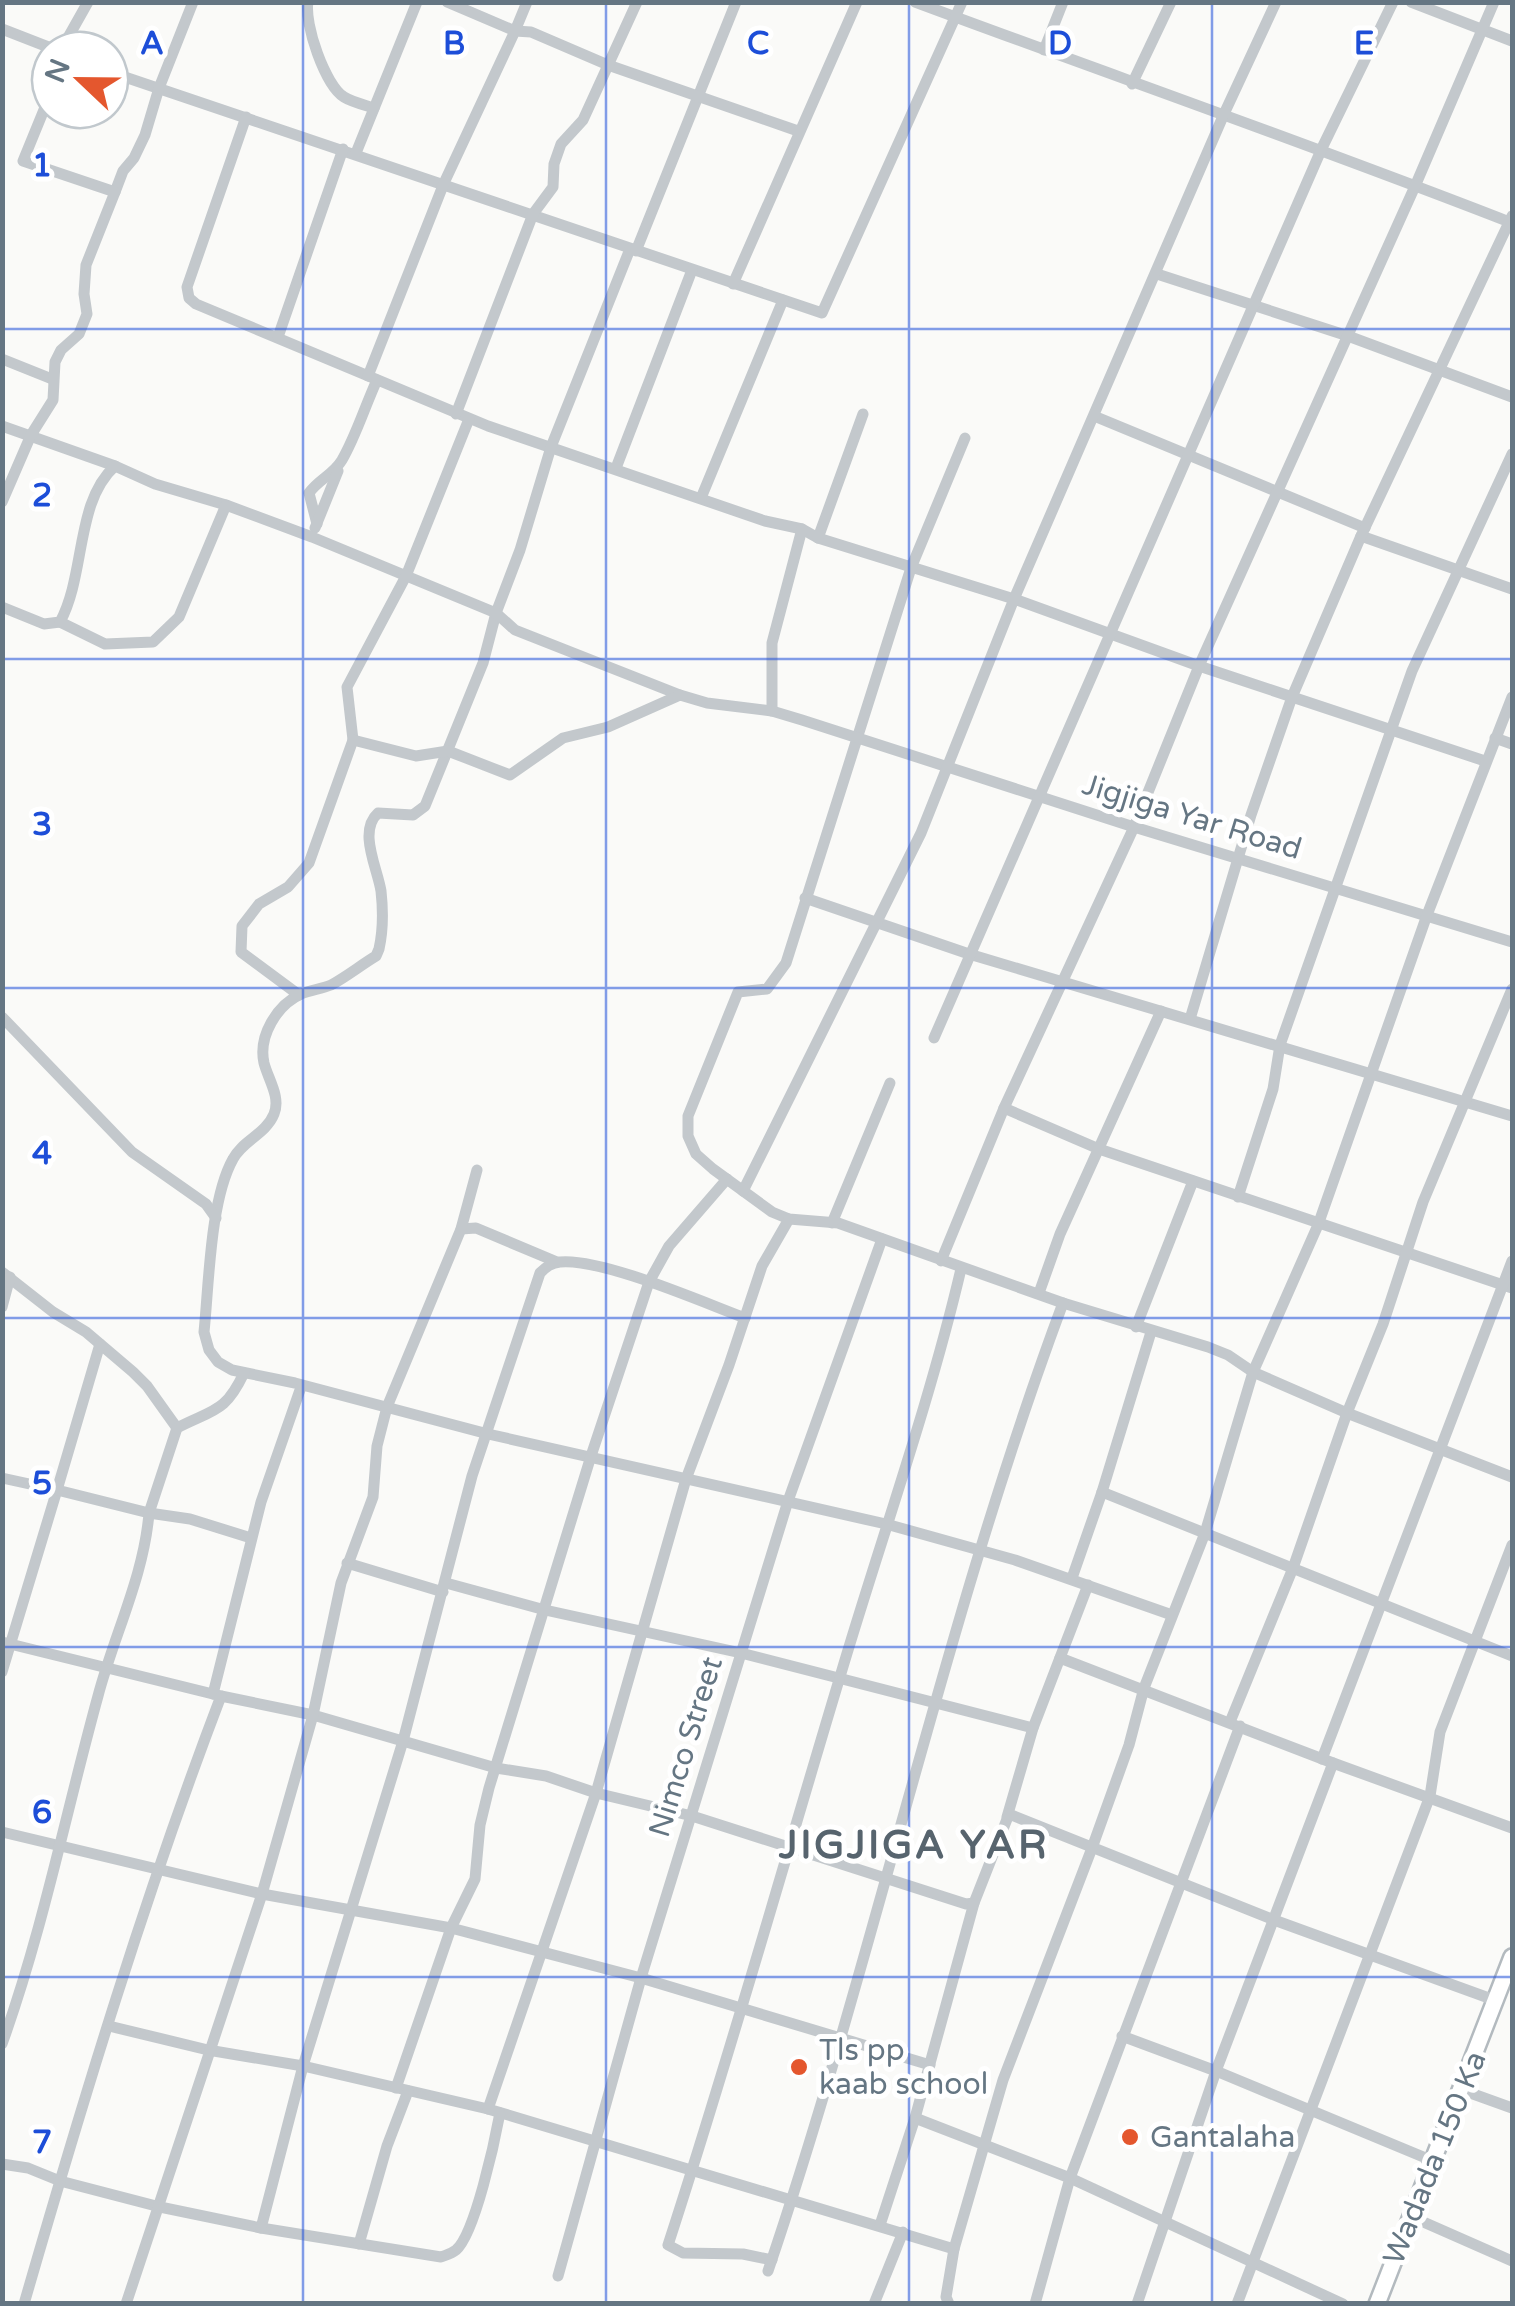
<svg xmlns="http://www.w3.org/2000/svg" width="1515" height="2306" font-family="'Varela Round',sans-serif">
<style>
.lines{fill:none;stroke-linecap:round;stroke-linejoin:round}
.secondary-casing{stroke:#b3babf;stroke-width:20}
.street{stroke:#c3c8cc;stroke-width:11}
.secondary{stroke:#fff;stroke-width:15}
.grid{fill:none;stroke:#1d4ed8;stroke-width:2.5;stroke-opacity:0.55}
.poi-dot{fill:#e4572e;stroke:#fff;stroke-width:4}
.labels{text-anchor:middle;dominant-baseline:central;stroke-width:10;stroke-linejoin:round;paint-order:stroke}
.street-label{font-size:30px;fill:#657683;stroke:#fff}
.poi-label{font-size:30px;fill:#657683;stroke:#fff;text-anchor:start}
.district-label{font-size:40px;font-weight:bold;letter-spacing:2.5px;fill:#57646e;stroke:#fff}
.grid-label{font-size:32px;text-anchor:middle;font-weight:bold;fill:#1d4ed8;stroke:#fff;stroke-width:10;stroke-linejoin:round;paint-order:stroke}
</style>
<rect width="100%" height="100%" fill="#fafaf8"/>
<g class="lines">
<defs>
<path id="secondary" d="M 1377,2304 L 1512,1957"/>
</defs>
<use href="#secondary" class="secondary-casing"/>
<g class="street">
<path d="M 308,2 C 304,24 325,85 344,97 C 352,102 365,105 374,108"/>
<path d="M 447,2 L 515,31 L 527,2"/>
<path d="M 915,2 C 1114,76 1315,146 1512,223"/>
<path d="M 1411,2 L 1512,41"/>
<path d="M 2,29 L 56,50"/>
<path d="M 61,50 L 88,2"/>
<path d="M 1044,50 L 1063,2"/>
<path d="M 110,72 L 822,313 L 962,2"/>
<path d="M 1132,84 L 1171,2"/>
<path d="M 246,117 L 187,287 L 189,298 L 196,304 L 488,426 L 765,521 L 802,529 L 818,538 L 1014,599 L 1199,666 L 1485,761"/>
<path d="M 356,153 L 417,2"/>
<path d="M 115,192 L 123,171 L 134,158 L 145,135 L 159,88 L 193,2"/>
<path d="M 630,249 L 551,447 L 520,550 L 496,613 L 483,663 L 425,806 L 413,815 L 378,813 C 358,831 377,867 381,891 C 383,909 383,931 379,949 L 376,956 C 361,965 346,977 331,985 C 321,989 311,990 301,994 C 277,1005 258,1036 264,1063 C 268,1079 281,1097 274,1114 C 266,1134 242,1141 233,1159 C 210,1200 209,1284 204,1332 L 209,1350 L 218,1362 L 232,1370 L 295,1383 L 488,1434 L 886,1524 L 1015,1560 L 1172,1615"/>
<path d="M 636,251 L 736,2"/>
<path d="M 1157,274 L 1348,336 L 1512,397"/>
<path d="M 733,284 L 857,2"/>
<path d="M 278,337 L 343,149"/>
<path d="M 2,359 L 52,379"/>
<path d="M 368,376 L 444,183 L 515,31 L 531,32 L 608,65 L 798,131"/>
<path d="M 456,414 L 533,214 L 553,187 L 554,164 L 561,144 L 583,120 L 637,2"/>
<path d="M 1094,416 L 1365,528"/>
<path d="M 2,426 L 115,466"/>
<path d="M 965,438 L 911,568 L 786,963 L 767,989 L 738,992 L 688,1116 L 688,1136 L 696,1154 L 713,1169 L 772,1212 L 789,1219 L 838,1223 L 1063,1303 L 1208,1347 L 1228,1355 L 1253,1372 L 1347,1413 L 1512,1477"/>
<path d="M 616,468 L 692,270"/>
<path d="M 701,498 L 783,300"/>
<path d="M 2,502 L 31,435 L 53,400 L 55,362 L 61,350 L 79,334 L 87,314 L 84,294 L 86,265 L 115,192 L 23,161 L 50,95"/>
<path d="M 317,524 L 309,493 C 319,479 333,475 342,460 C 356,436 365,406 377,380"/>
<path d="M 315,528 L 338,471"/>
<path d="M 1361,536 L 1512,589"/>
<path d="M 818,538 L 863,414"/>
<path d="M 2,607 L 44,624 L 60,622 C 86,574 75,502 115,466 L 155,484 L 226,505 L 312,537 L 496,613 L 515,630 L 680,695"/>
<path d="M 60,622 L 105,644 L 153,642 L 179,617 L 226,505"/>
<path d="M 772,711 L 772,643 L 802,529"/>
<path d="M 1495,738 L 1512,744"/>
<path d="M 353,740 L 347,687 L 406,576 L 469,419"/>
<path d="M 805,898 L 969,954 L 1512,1116"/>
<path d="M 299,995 L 241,952 L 242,926 L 259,904 L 288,887 L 309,863 L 353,740 L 416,756 L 448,751 L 510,775 L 563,738 L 608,727 L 680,695 L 707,703 L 772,711 L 802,720 L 1134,827 L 1512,942"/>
<path d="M 2,1017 L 132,1152 L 206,1204 L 216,1218"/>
<path d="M 1190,1019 L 1251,815 L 1292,697 L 1361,536 L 1512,216"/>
<path d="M 934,1038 L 1322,148 L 1393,2"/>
<path d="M 1004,1108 L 1099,1149 L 1512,1288"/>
<path d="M 743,1191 L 921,833 L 1014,599 L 1224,114 L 1276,2"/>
<path d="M 1238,1197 L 1273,1089 L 1280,1045 L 1412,671 L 1512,454"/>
<path d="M 832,1223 L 890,1083"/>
<path d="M 461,1229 L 476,1228 L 557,1262"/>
<path d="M 941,1261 L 1004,1108 L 1134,827 L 1199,666 L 1416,184 L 1494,2"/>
<path d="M 2,1272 L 53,1312 L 86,1332 L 133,1372 L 147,1386 L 177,1428"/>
<path d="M 1039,1293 L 1060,1234 L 1161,1011"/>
<path d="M 2,1307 L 10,1277"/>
<path d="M 1136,1327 L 1193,1181"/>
<path d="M 244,1373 C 225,1413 214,1409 177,1428 L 149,1513 L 190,1519 L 251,1538"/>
<path d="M 2,1478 L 57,1490 L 2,1672"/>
<path d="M 1102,1492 L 1512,1656"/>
<path d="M 347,1563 L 443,1592"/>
<path d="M 1072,1578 L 1102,1492 L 1151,1332"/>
<path d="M 446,1583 L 545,1610 L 741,1653 L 1033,1728"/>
<path d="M 2,1642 L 221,1696 L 313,1715 L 496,1768 L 546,1776 L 596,1793 L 692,1816 L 966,1904 L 974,1903"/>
<path d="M 1060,1658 L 1333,1763 L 1512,1828"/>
<path d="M 213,1694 L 261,1502 L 301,1387"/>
<path d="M 1230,1722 L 1293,1568 L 1347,1413 L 1383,1324 L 1423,1202 L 1512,989"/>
<path d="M 1322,1759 L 1512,1261"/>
<path d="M 1007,1817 L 1033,1728 L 1088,1585"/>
<path d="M 2,1832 L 262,1894 L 451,1928 L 641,1978 L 930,2065"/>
<path d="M 109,2026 L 208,2050 L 303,2066 L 488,2109 L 954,2249"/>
<path d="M 1122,2036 L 1216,2071 L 1433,2161"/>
<path d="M 2,2044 C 43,1930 66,1812 98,1696 C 114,1635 144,1576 149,1513 L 57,1490 L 100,1344"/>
<path d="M 396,2088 L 451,1928 L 475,1879 L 480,1825 L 489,1788 L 591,1456 L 649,1282 L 669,1246 L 727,1179"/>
<path d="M 1462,2090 L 1512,2108"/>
<path d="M 488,2109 L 596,1793 L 686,1479 L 729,1365 L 762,1266 L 789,1219"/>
<path d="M 915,2118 L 1070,2178 L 1343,2304"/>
<path d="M 2,2164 L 28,2168 L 60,2181 L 160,2207 L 261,2228 L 441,2257 C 446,2255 451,2254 456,2250 C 475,2234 495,2140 500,2113"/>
<path d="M 1412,2217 L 1512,2261"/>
<path d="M 880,2225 L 915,2118 L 974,1903 L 1009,1814 L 1274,1920 L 1497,2001"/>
<path d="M 261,2228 L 303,2066 L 403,1741 L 472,1476 L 540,1273 C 546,1267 551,1263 560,1262 C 602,1258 702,1302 745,1318"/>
<path d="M 359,2244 L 387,2146 L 408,2091"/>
<path d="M 772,2260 L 743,2254 L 683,2253 L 668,2245 C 730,2055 784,1862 842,1670 C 882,1536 929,1405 961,1269"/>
<path d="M 768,2271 C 876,1952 945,1619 1063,1303"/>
<path d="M 558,2276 L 641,1978 L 788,1501 L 882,1239"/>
<path d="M 24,2304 C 83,2100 145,1895 221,1696"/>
<path d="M 126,2304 L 262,1894 L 313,1715 L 341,1583 L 373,1497 L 377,1446 L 387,1407 L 461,1229 L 477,1170"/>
<path d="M 874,2304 L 903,2232"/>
<path d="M 949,2304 L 946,2297 L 954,2249 L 1003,2080 L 1092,1848 L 1129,1745 L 1144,1688 L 1205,1533 L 1253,1372 L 1318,1225 L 1427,915 L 1512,697"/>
<path d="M 1035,2304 L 1070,2178 L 1240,1726"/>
<path d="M 1137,2304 L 1216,2071 L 1333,1763"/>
<path d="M 1237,2304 L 1430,1796 L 1440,1732 L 1512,1545"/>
</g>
<use href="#secondary" class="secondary"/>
</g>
<path class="grid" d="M 303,2 L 303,2304M 606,2 L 606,2304M 909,2 L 909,2304M 1212,2 L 1212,2304M 2,329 L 1512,329M 2,659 L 1512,659M 2,988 L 1512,988M 2,1318 L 1512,1318M 2,1647 L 1512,1647M 2,1977 L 1512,1977"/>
<g class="poi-dot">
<circle cx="799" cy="2067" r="10"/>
<circle cx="1130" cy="2137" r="10"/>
</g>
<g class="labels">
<g class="street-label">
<text transform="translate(1192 817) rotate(17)">Jigjiga Yar Road</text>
<text transform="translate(686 1747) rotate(-73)">Nimco Street</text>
<text transform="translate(1435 2158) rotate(-68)">Wadada 150 Ka</text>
</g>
<g class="poi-label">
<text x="819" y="2050">Tls pp<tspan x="819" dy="34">kaab school</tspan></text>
<text x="1150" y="2137">Gantalaha</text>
</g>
<g class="district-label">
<text x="914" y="1845">JIGJIGA YAR</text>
</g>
</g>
<g class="grid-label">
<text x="152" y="54">A</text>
<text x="454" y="54">B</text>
<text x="758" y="54">C</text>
<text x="1060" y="54">D</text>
<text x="1364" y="54">E</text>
<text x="42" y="176">1</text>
<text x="42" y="506">2</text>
<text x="42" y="835">3</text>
<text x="42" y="1164">4</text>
<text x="42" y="1494">5</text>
<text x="42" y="1823">6</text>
<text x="42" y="2153">7</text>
</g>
<rect width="1515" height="2306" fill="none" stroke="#657683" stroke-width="10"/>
<g transform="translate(80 80) rotate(292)"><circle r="48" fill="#ffffff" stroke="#c1c8cd" stroke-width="2.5"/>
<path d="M0-8L18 38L0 25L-18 38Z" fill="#e4572e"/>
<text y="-15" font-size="28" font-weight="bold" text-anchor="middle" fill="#657683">N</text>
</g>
</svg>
